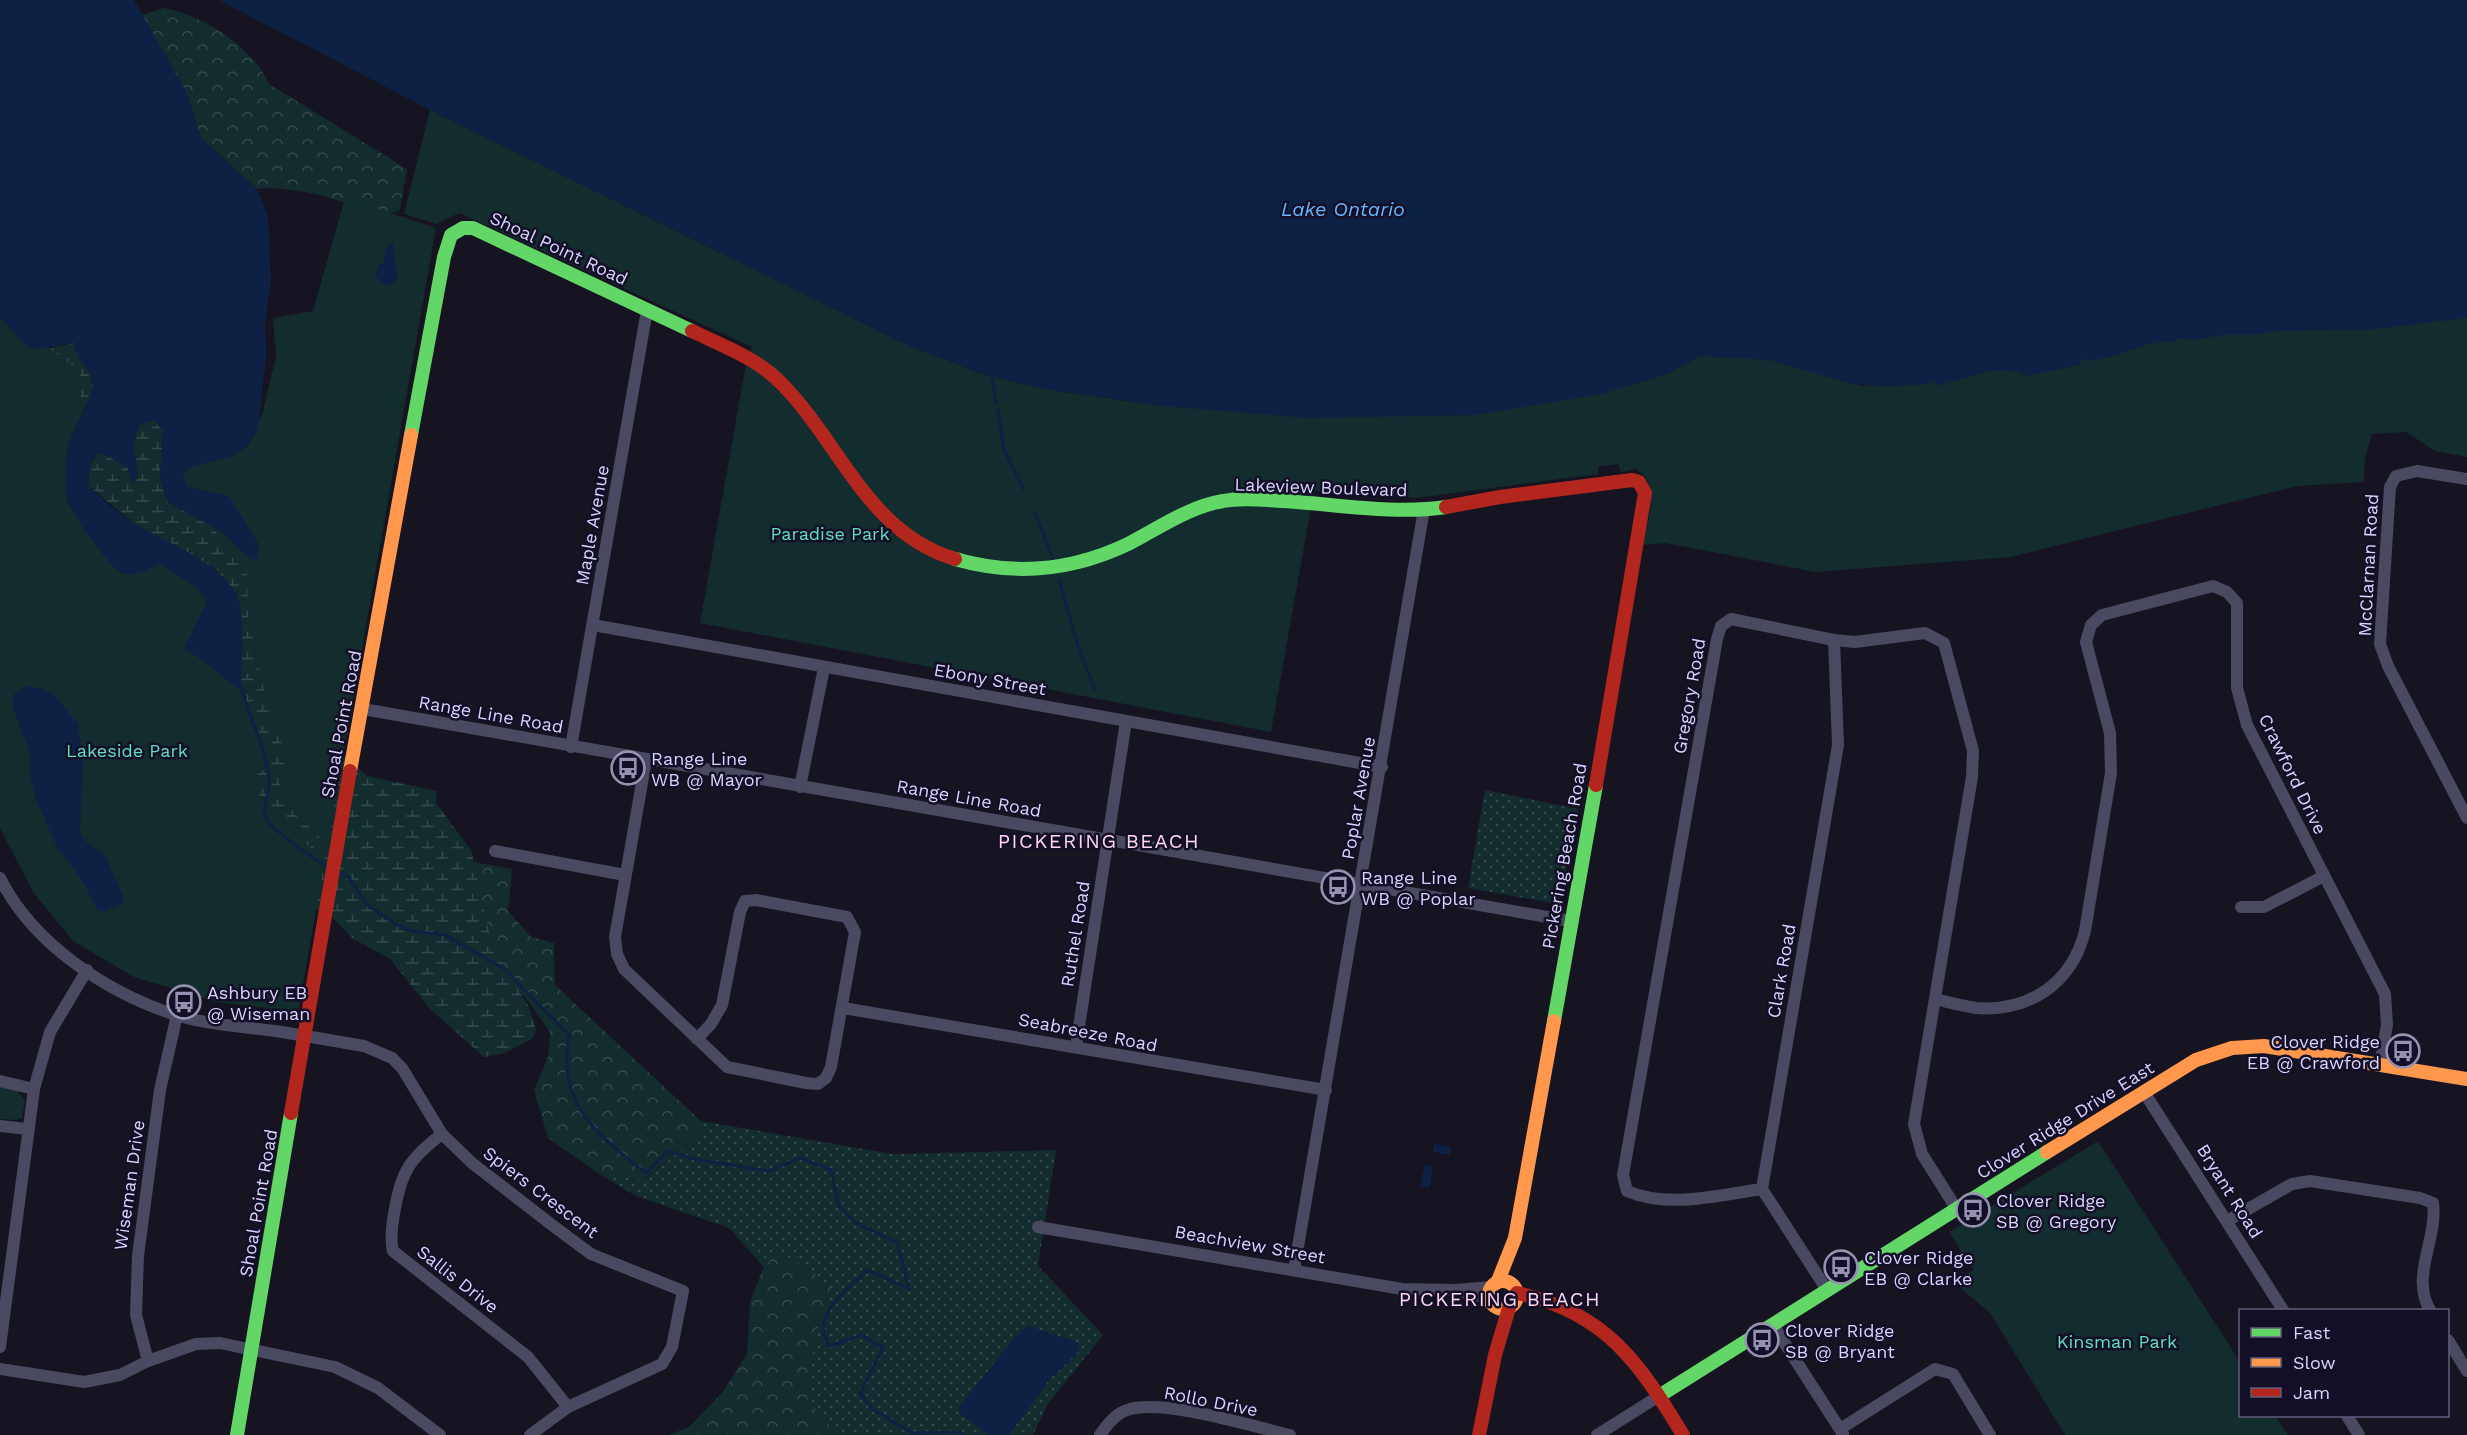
<svg xmlns="http://www.w3.org/2000/svg" width="2467" height="1435" font-family="'Work Sans',sans-serif">
<style>
.grass{fill:url(#grass-dots)}
.forest{fill:url(#forest-crowns)}
.wetland{fill:url(#wetland-marsh)}
.park{fill:#132c2d}
.water{fill:#0d2144}
.lines{fill:none;stroke-linecap:round;stroke-linejoin:round}
.stream{stroke:#0d2144;stroke-width:3}
.street{stroke:#4a4962;stroke-width:12}
.fast{stroke:#63d668;stroke-width:14}
.slow{stroke:#ff974d;stroke-width:14}
.jam{stroke:#b3261e;stroke-width:14}
.labels{text-anchor:middle;dominant-baseline:central;stroke-width:5;stroke-linejoin:round;paint-order:stroke}
.street-label{font-size:18px;fill:#d9d4ff;stroke:#130f26}
.park-label{font-size:18px;fill:#5fe0c0;stroke:#130f26}
.poi-label{font-size:18px;fill:#d9d4ff;stroke:#130f26;text-anchor:start}
.water-label{font-size:20px;font-style:italic;fill:#62b6ff;stroke:#130f26}
.neighbourhood-label{font-size:20px;letter-spacing:1.5px;fill:#ffd6f0;stroke:#130f26}
</style>
<defs>
<pattern id="grass-dots" width="8" height="8" patternUnits="userSpaceOnUse" patternTransform="scale(1.5)"><rect width="8" height="8" fill="#132c2d"/><path d="M2 2h.1M6 6h.1" fill="none" stroke="#354a4c" stroke-width="1.8" stroke-linecap="round"/></pattern>
<pattern id="forest-crowns" width="20" height="18" patternUnits="userSpaceOnUse" patternTransform="scale(1.5)"><rect width="20" height="18" fill="#132c2d"/><path d="M2 6a3 3 0 1 1 6 0M12 15a3 3 0 1 1 6 0" fill="none" stroke="#354a4c"/></pattern>
<pattern id="wetland-marsh" width="20" height="14" patternUnits="userSpaceOnUse" patternTransform="scale(1.5)"><rect width="20" height="14" fill="#132c2d"/><path d="M1 5h8M5 5V1M11 12h8M15 12V8" fill="none" stroke="#354a4c"/></pattern>
</defs>
<rect width="100%" height="100%" fill="#161421"/>
<g class="grass">
<path d="M 1485,790 L 1579,809 L 1559,904 L 1468,888 Z"/>
<path d="M 701,1121 L 893,1154 L 1056,1150 L 1038,1266 L 1103,1335 L 1047,1405 L 1033,1435 L 841,1435 L 819,1416 L 809,1395 L 815,1333 L 828,1308 L 779,1252 L 764,1267 L 729,1228 L 636,1196 L 598,1173 L 644,1180 L 700,1134 Z"/>
</g>
<g class="forest">
<path d="M 164,8 C 204,16 252,46 269,84 L 407,169 L 400,210 C 378,221 361,209 339,201 C 318,193 278,186 257,189 L 201,138 L 186,92 L 142,15 Z"/>
<path d="M 432,854 L 512,869 L 508,911 L 531,937 L 554,943 L 555,985 L 701,1121 L 700,1134 L 643,1180 L 598,1173 L 548,1138 L 534,1090 L 548,1057 L 550,1032 L 524,996 L 443,918 Z"/>
<path d="M 779,1251 L 814,1273 L 830,1288 L 828,1308 L 815,1333 L 809,1395 L 819,1416 L 841,1435 L 669,1435 L 689,1427 L 722,1393 L 747,1354 L 750,1301 L 764,1267 Z"/>
</g>
<path class="wetland" d="M 0,317 C 32,352 24,355 73,343 C 78,361 93,371 93,387 C 92,398 80,413 76,424 C 70,441 60,482 67,500 C 73,516 92,538 102,553 C 121,580 133,577 159,564 L 197,587 L 207,602 L 184,649 L 203,660 L 238,689 L 241,686 L 238,639 L 240,610 L 236,595 L 216,569 L 133,523 L 89,486 C 88,474 89,460 100,452 L 128,467 L 133,484 L 138,476 L 133,443 L 139,425 L 153,420 L 163,430 L 160,480 L 168,502 L 222,532 L 250,559 L 257,560 L 259,545 L 273,562 L 287,607 L 286,670 L 292,693 L 317,735 L 368,776 L 437,791 L 436,803 L 471,850 L 493,949 L 528,1005 L 536,1029 L 533,1038 L 505,1053 L 484,1057 L 429,1008 L 390,959 L 352,938 L 332,917 L 291,898 L 260,898 L 232,890 L 176,860 L 156,806 L 150,673 L 99,578 L 0,463 Z"/>
<g class="park">
<path d="M 430,110 L 908,345 L 991,377 L 1057,391 L 1163,406 L 1667,374 L 1699,356 L 1757,351 L 1862,386 L 1988,370 L 2149,338 L 2467,311 L 2467,457 L 2435,451 L 2406,432 L 2372,434 L 2365,458 L 2364,482 L 2297,486 L 2010,557 L 1816,572 L 1665,543 L 1643,545 C 1647,521 1662,484 1636,469 L 1621,472 L 1618,464 L 1598,467 L 1598,474 L 1417,498 L 1314,491 L 1271,732 L 700,623 L 746,364 L 752,347 L 459,213 L 437,224 L 404,214 Z"/>
<path d="M 345,198 L 436,228 L 298,1012 L 217,1002 L 134,977 L 73,941 L 33,892 L 0,828 L 0,310 L 80,372 L 83,494 L 220,606 L 250,718 L 275,759 L 250,781 L 267,806 L 315,852 L 319,836 L 294,813 L 278,787 L 287,774 L 288,758 L 272,720 L 262,681 L 248,616 L 247,567 L 179,490 L 184,464 L 245,440 L 262,415 L 276,356 L 273,318 L 313,311 Z"/>
<path d="M 0,1086 L 17,1091 L 25,1100 L 22,1118 L 15,1120 L 0,1119 Z"/>
<path d="M 2098,1141 L 2240,1362 L 2240,1416 L 2275,1416 L 2288,1435 L 2065,1435 L 1990,1313 L 1952,1281 L 1974,1270 L 1949,1232 Z"/>
</g>
<g class="water">
<path d="M 0,0 L 134,0 L 186,92 L 201,138 L 257,189 L 268,216 L 271,282 L 265,322 L 266,357 L 258,428 L 248,446 L 230,457 L 193,466 L 182,473 L 188,487 L 229,496 L 259,545 L 257,560 L 250,559 L 222,532 L 168,502 L 160,480 L 163,431 L 153,420 L 139,425 L 133,443 L 138,476 L 133,485 L 127,467 L 100,452 C 89,460 88,474 89,486 C 103,500 118,514 135,524 C 168,544 216,559 236,594 C 246,614 241,663 241,686 L 238,689 L 203,660 L 184,649 L 207,602 L 197,587 L 159,564 C 148,569 138,576 125,574 C 112,572 72,514 67,500 C 64,493 66,459 67,450 C 70,432 92,399 93,387 C 94,372 78,361 73,343 C 23,352 35,355 0,317 Z"/>
<path d="M 219,0 L 2467,0 L 2467,318 L 2368,330 L 2274,331 L 2255,335 L 2221,335 L 2197,340 L 2178,338 L 2173,342 C 2143,340 2116,360 2085,361 L 2081,357 L 2080,365 L 2024,376 L 2021,372 L 2003,370 L 1985,372 L 1941,385 L 1936,385 L 1934,380 L 1929,384 L 1886,387 L 1848,383 L 1770,360 L 1700,356 L 1667,374 L 1602,394 L 1475,415 L 1308,418 L 1163,406 L 1057,391 L 992,377 L 908,345 L 430,110 Z"/>
<path d="M 393,242 C 394,248 394,253 394,258 C 395,273 403,274 390,286 L 382,283 L 375,275 L 379,265 L 384,262 L 385,249 Z"/>
<path d="M 26,686 L 44,689 L 55,696 L 78,724 L 83,764 L 80,832 L 85,841 L 105,855 L 124,898 L 122,903 L 103,912 L 97,910 L 85,885 L 56,845 L 36,799 L 30,777 L 30,753 L 12,705 L 14,694 Z"/>
<path d="M 1434,1144 L 1451,1147 L 1450,1155 L 1433,1152 Z"/>
<path d="M 1425,1165 L 1433,1166 L 1430,1187 L 1420,1186 Z"/>
<path d="M 1028,1326 L 1077,1342 L 1080,1346 L 1077,1354 L 1050,1379 L 1009,1435 L 988,1435 L 961,1414 L 959,1407 L 1016,1336 Z"/>
</g>
<g class="lines">
<g class="stream">
<path d="M 992,377 L 996,404"/>
<path d="M 998,410 L 1004,450 L 1024,490"/>
<path d="M 1035,513 L 1054,561"/>
<path d="M 1059,579 L 1078,646 L 1095,690"/>
<path d="M 241,686 C 248,718 268,749 269,783 C 270,798 258,808 269,823 C 277,832 316,861 328,867"/>
<path d="M 337,871 L 349,878 L 366,904 L 395,924 L 412,931 L 445,935 L 503,968 L 569,1035 C 568,1048 565,1064 568,1077 C 575,1120 614,1148 646,1173 L 668,1151 L 694,1159 L 769,1171 L 800,1158 L 831,1170 L 839,1206 L 856,1223 L 897,1242 L 909,1289 L 868,1270 C 848,1289 809,1315 829,1346 L 862,1335 L 883,1348 L 860,1393 L 872,1409 L 912,1433 L 960,1432 L 963,1435"/>
</g>
<g class="street">
<path d="M 2467,479 L 2417,471 L 2396,476 L 2390,487 L 2380,644 L 2388,666 L 2467,818"/>
<path d="M 593,625 L 1382,767"/>
<path d="M 363,709 L 1570,921"/>
<path d="M 571,747 L 647,310"/>
<path d="M 646,760 L 615,937 L 617,954 L 624,969 L 727,1067 L 806,1083 L 818,1084 L 826,1078 L 831,1067 L 855,932 L 847,917 L 756,900 L 745,901 L 740,912 L 722,1005 L 711,1024 L 697,1039"/>
<path d="M 800,787 L 824,668"/>
<path d="M 495,851 L 625,875"/>
<path d="M 0,878 C 33,944 107,993 176,1015 C 212,1026 251,1027 288,1033 C 313,1037 339,1042 364,1046 L 392,1058 L 402,1068 L 442,1134 L 472,1163 L 552,1225 L 591,1254 L 683,1291 L 672,1347 L 662,1364 L 568,1407 L 530,1435"/>
<path d="M 2241,907 L 2264,907 L 2324,876"/>
<path d="M 1935,999 C 1948,1002 1962,1006 1976,1008 C 2030,1012 2072,983 2085,931 L 2111,773 L 2110,733 L 2086,642 L 2091,625 L 2102,615 L 2213,586 L 2227,592 L 2237,603 L 2237,688 L 2247,725 L 2385,994 L 2387,1025 L 2380,1064"/>
<path d="M 843,1008 L 1326,1090"/>
<path d="M 1076,1046 L 1126,721"/>
<path d="M 0,1081 L 34,1089"/>
<path d="M 2144,1092 L 2283,1310"/>
<path d="M 0,1126 L 27,1129"/>
<path d="M 442,1134 C 430,1143 416,1154 408,1168 C 398,1184 388,1233 393,1251 L 528,1357 L 568,1407"/>
<path d="M 1762,1189 C 1718,1195 1669,1209 1627,1191 L 1623,1175 L 1717,639 L 1721,626 L 1731,619 L 1834,640 L 1855,642 L 1925,633 L 1944,643 L 1973,751 L 1972,777 L 1914,1124 L 1922,1154 L 1956,1208"/>
<path d="M 2227,1221 L 2292,1184 L 2310,1181 L 2420,1198 L 2433,1203 C 2438,1239 2410,1276 2430,1310"/>
<path d="M 1038,1227 L 1402,1289 L 1456,1290 L 1491,1287"/>
<path d="M 1294,1270 L 1424,509"/>
<path d="M 1827,1290 L 1762,1189 L 1838,745 L 1834,640"/>
<path d="M 1460,1291 L 1489,1299"/>
<path d="M 1773,1325 L 1843,1434"/>
<path d="M 2448,1340 L 2467,1371"/>
<path d="M 0,1347 L 34,1089 L 50,1032 L 87,970"/>
<path d="M 148,1361 L 136,1315 L 138,1256 L 160,1090 L 177,1015"/>
<path d="M 0,1369 L 84,1382 L 120,1375 L 148,1361 L 196,1344 L 220,1343 L 335,1367 L 378,1388 L 440,1435"/>
<path d="M 2347,1416 L 2359,1435"/>
<path d="M 1840,1429 L 1935,1369 L 1953,1374 L 1990,1435"/>
<path d="M 1100,1435 C 1107,1425 1115,1414 1127,1410 C 1163,1398 1250,1426 1290,1435"/>
<path d="M 1597,1435 L 1659,1396"/>
</g>
<g class="fast">
<path d="M 411,435 L 444,257 L 451,235 L 463,228 L 473,228 L 692,331"/>
<path d="M 955,559 C 1014,576 1072,571 1128,544 C 1159,528 1188,507 1223,501 C 1243,497 1262,500 1282,501 C 1336,504 1393,515 1446,507"/>
<path d="M 1554,1021 L 1596,785"/>
<path d="M 1659,1396 L 2047,1152"/>
<path d="M 237,1435 L 291,1113"/>
</g>
<g class="slow">
<path d="M 350,771 L 411,435"/>
<path d="M 2047,1152 L 2196,1060 L 2232,1048 L 2264,1046 L 2467,1079"/>
<circle cx="1503" cy="1295" r="14"/>
<path d="M 1498,1281 L 1515,1238 L 1554,1021"/>
</g>
<g class="jam">
<path d="M 692,331 C 723,346 757,358 782,384 C 841,444 867,532 955,559"/>
<path d="M 1446,507 L 1500,497 L 1632,480 L 1639,482 L 1645,493 L 1596,785"/>
<path d="M 291,1113 L 350,771"/>
<path d="M 1517,1293 C 1605,1312 1639,1362 1683,1435"/>
<path d="M 1479,1435 L 1495,1355 L 1509,1308"/>
</g>
</g>
<defs>
<symbol id="bus-ring" viewBox="-11 -11 22 22"><circle r="9.5" fill="#130f26" stroke="#9591b1" stroke-width="1.5"/><path d="M-5-6H5V4H4V6H2V4H-2V6H-4V4H-5ZM-3.5-4V0h7V-4ZM-3.5 1.2v1.5H-2V1.2ZM2 1.2v1.5H3.5V1.2Z" fill="#9591b1"/></symbol>
</defs>
<g fill-rule="evenodd">
<use href="#bus-ring" x="609" y="749" width="38" height="38"/>
<use href="#bus-ring" x="1319" y="868" width="38" height="38"/>
<use href="#bus-ring" x="165" y="983" width="38" height="38"/>
<use href="#bus-ring" x="2384" y="1032" width="38" height="38"/>
<use href="#bus-ring" x="1954" y="1191" width="38" height="38"/>
<use href="#bus-ring" x="1822" y="1248" width="38" height="38"/>
<use href="#bus-ring" x="1743" y="1321" width="38" height="38"/>
</g>
<g class="labels">
<g class="street-label">
<text transform="translate(559 248) rotate(25)">Shoal Point Road</text>
<text transform="translate(1321 487) rotate(2)">Lakeview Boulevard</text>
<text transform="translate(592 525) rotate(-80)">Maple Avenue</text>
<text transform="translate(2368 565) rotate(-87)">McClarnan Road</text>
<text transform="translate(990 679) rotate(10)">Ebony Street</text>
<text transform="translate(1689 696) rotate(-80)">Gregory Road</text>
<text transform="translate(491 714) rotate(10)">Range Line Road</text>
<text transform="translate(341 724) rotate(-79)">Shoal Point Road</text>
<text transform="translate(2293 774) rotate(64)">Crawford Drive</text>
<text transform="translate(969 798) rotate(10)">Range Line Road</text>
<text transform="translate(1358 798) rotate(-80)">Poplar Avenue</text>
<text transform="translate(1564 856) rotate(-80)">Pickering Beach Road</text>
<text transform="translate(1075 934) rotate(-81)">Ruthel Road</text>
<text transform="translate(1781 971) rotate(-80)">Clark Road</text>
<text transform="translate(1088 1032) rotate(11)">Seabreeze Road</text>
<text transform="translate(2065 1120) rotate(-32)">Clover Ridge Drive East</text>
<text transform="translate(129 1185) rotate(-82)">Wiseman Drive</text>
<text transform="translate(2230 1191) rotate(58)">Bryant Road</text>
<text transform="translate(541 1192) rotate(37)">Spiers Crescent</text>
<text transform="translate(258 1203) rotate(-80)">Shoal Point Road</text>
<text transform="translate(1250 1244) rotate(10)">Beachview Street</text>
<text transform="translate(458 1279) rotate(38)">Sallis Drive</text>
<text transform="translate(1211 1401) rotate(11)">Rollo Drive</text>
</g>
<g class="park-label">
<text x="830" y="533">Paradise Park</text>
<text x="127" y="750">Lakeside Park</text>
<text x="2117" y="1341">Kinsman Park</text>
</g>
<g class="poi-label">
<text x="651" y="758">Range Line<tspan x="651" dy="21">WB @ Mayor</tspan></text>
<text x="1361" y="877">Range Line<tspan x="1361" dy="21">WB @ Poplar</tspan></text>
<text x="207" y="992">Ashbury EB<tspan x="207" dy="21">@ Wiseman</tspan></text>
<text x="2380" y="1041" text-anchor="end">Clover Ridge<tspan x="2380" dy="21">EB @ Crawford</tspan></text>
<text x="1996" y="1200">Clover Ridge<tspan x="1996" dy="21">SB @ Gregory</tspan></text>
<text x="1864" y="1257">Clover Ridge<tspan x="1864" dy="21">EB @ Clarke</tspan></text>
<text x="1785" y="1330">Clover Ridge<tspan x="1785" dy="21">SB @ Bryant</tspan></text>
</g>
<g class="water-label">
<text x="1343" y="209">Lake Ontario</text>
</g>
<g class="neighbourhood-label">
<text x="1099" y="841">PICKERING BEACH</text>
<text x="1500" y="1299">PICKERING BEACH</text>
</g>
</g>
<rect x="2239" y="1309" width="210" height="108" fill="#130f26" stroke="#625e7d" stroke-width="1.5"/>
<rect x="2251" y="1328" width="30" height="9" fill="#63d668" stroke="#625e7d" stroke-width="1.5"/>
<text x="2293" y="1339" font-size="18" fill="#d9d4ff">Fast</text>
<rect x="2251" y="1358" width="30" height="9" fill="#ff974d" stroke="#625e7d" stroke-width="1.5"/>
<text x="2293" y="1369" font-size="18" fill="#d9d4ff">Slow</text>
<rect x="2251" y="1388" width="30" height="9" fill="#b3261e" stroke="#625e7d" stroke-width="1.5"/>
<text x="2293" y="1399" font-size="18" fill="#d9d4ff">Jam</text>
</svg>
